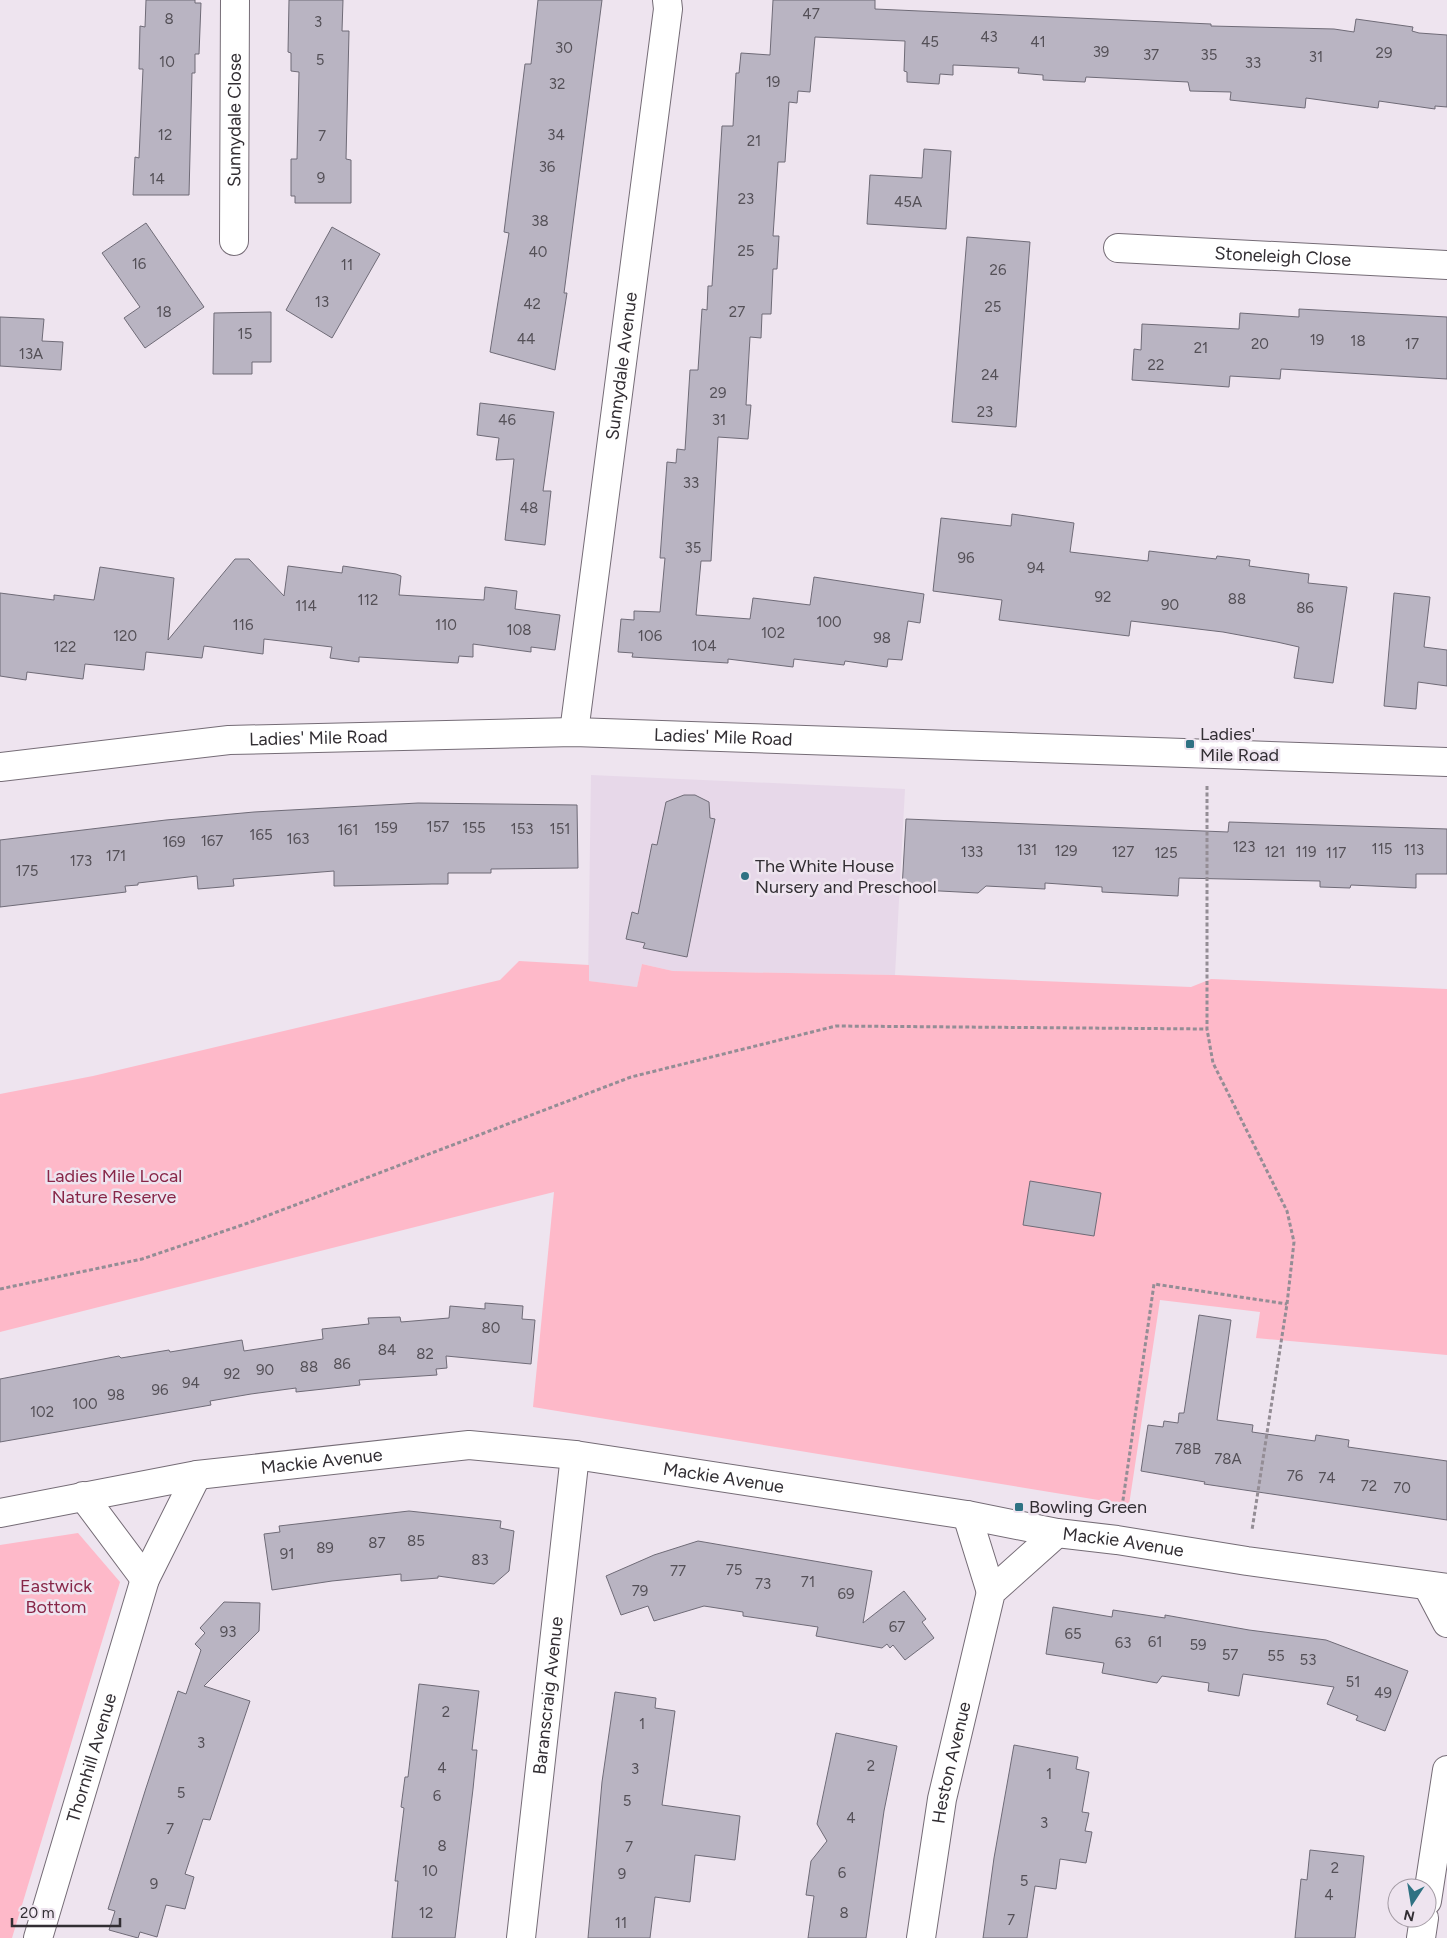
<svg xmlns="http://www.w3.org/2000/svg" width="1447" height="1938" font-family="Figtree,sans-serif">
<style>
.built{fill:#e7d8e9}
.green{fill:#feb9c9}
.building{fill:#b9b4c2;stroke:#6f6b77}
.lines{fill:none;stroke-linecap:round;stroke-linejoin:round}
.minor-casing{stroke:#756c76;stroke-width:30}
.path{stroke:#948d95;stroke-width:3;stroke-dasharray:4 2.5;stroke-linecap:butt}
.minor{stroke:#fff;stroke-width:28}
.poi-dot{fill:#2f7283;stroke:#eee4ef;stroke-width:2}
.labels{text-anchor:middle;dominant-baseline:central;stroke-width:5;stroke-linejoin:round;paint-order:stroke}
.number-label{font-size:15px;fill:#545057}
.street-label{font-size:18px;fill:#322e33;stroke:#eee4ef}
.poi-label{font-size:18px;fill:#322e33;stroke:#eee4ef;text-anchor:start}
.park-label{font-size:18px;fill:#872648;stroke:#eee4ef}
</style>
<rect width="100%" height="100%" fill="#eee4ef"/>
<path class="built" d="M 591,775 L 905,789 L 895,975 L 673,971 L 642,964 L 637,987 L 588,981 Z"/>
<g class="green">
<path d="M 519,961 L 589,965 L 589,981 L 637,987 L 642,964 L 673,971 L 895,975 L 1191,987 L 1211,979 L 1447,989 L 1447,1355 L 1256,1338 L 1260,1312 L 1160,1300 L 1129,1505 L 533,1407 L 554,1192 L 0,1332 L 0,1094 L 93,1076 L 500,980 Z"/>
<path d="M 78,1533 L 120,1582 L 12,1938 L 0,1938 L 0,1545 Z"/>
</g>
<g class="building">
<path d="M 146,0 L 195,0 L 195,3 L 201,3 L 199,54 L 195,54 L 195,73 L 192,73 L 189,195 L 133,195 L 135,157 L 139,158 L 143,69 L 139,69 L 140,26 L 145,27 Z"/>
<path d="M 289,0 L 343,0 L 342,31 L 349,31 L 346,159 L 351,160 L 351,203 L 295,203 L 295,196 L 291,196 L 291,159 L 297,159 L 299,72 L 291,71 L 291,53 L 288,52 Z"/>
<path d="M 538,0 L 602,0 L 564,293 L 567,293 L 555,370 L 490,352 L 509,233 L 504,232 L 525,64 L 531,64 Z"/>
<path d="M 773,0 L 875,0 L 875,9 L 1211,24 L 1211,26 L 1334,29 L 1354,32 L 1356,19 L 1413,27 L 1412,31 L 1419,33 L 1447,35 L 1447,107 L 1435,106 L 1435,109 L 1379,101 L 1378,108 L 1306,98 L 1305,108 L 1230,100 L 1231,92 L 1190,91 L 1188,82 L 1086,77 L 1085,82 L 1043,80 L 1043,75 L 1018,73 L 1019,68 L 953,65 L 953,75 L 940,74 L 939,84 L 907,82 L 907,72 L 904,71 L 905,41 L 815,37 L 810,92 L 798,91 L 797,103 L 789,102 L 785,162 L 778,162 L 773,236 L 779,236 L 777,269 L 773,269 L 771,314 L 762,314 L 761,338 L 750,337 L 746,405 L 751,405 L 748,439 L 718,437 L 711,561 L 701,561 L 696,615 L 750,619 L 753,598 L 810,605 L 814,577 L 924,594 L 920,623 L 908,621 L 902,660 L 888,659 L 887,667 L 845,661 L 844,665 L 794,659 L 793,667 L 728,659 L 728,663 L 632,657 L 633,653 L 618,652 L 621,619 L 634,620 L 634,611 L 660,612 L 665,558 L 660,558 L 667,462 L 676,463 L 677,449 L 685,450 L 690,370 L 698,370 L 702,309 L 707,310 L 708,286 L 712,286 L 722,126 L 733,126 L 736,73 L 739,73 L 741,53 L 770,55 Z"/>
<path d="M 924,149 L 951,151 L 946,229 L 867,224 L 870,175 L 922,178 Z"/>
<path d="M 146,223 L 204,307 L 145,348 L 124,318 L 140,307 L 102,253 Z"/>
<path d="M 332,227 L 380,254 L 332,338 L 286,310 Z"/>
<path d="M 967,237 L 1030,242 L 1016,427 L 952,422 Z"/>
<path d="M 1299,309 L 1447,317 L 1447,379 L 1281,369 L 1280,379 L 1230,376 L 1229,387 L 1132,380 L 1134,349 L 1141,350 L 1142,324 L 1239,329 L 1240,313 L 1299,317 Z"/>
<path d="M 271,312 L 271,362 L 252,362 L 252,374 L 213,374 L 214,313 Z"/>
<path d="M 0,317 L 44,319 L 42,341 L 63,342 L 61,370 L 0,366 Z"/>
<path d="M 480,403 L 554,412 L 543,491 L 551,491 L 545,545 L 505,540 L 514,459 L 496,460 L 499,438 L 477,435 Z"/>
<path d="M 1012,514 L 1074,523 L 1070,552 L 1148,561 L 1149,551 L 1216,559 L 1217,556 L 1250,560 L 1249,566 L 1309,574 L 1308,583 L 1347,587 L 1333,683 L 1294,678 L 1299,647 L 1277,642 L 1223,632 L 1131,621 L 1129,636 L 999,620 L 1002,600 L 933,591 L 941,518 L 1011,526 Z"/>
<path d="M 235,559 L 249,559 L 284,596 L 288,566 L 342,573 L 343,566 L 396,574 L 401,576 L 399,595 L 484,600 L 485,587 L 517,591 L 515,609 L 560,615 L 555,650 L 531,647 L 531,652 L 473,644 L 473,657 L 459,656 L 458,663 L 359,657 L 359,662 L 330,658 L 332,647 L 264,639 L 263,654 L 204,646 L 202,658 L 146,652 L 144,670 L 85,664 L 83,679 L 27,672 L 26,680 L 0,676 L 0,593 L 54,600 L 54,595 L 94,600 L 100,567 L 174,578 L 168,640 Z"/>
<path d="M 1394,593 L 1430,597 L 1424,647 L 1447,650 L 1447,686 L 1418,682 L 1416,709 L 1384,706 Z"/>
<path d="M 684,795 L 695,795 L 709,802 L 710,818 L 715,819 L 687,957 L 643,948 L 645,943 L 626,939 L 632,912 L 638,914 L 652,844 L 657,845 L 666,802 Z"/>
<path d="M 418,803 L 577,805 L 578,868 L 491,869 L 491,873 L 448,873 L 448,884 L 432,884 L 334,886 L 334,871 L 233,879 L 234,886 L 198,889 L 197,876 L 138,883 L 138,885 L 125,886 L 126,892 L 0,907 L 0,840 L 166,820 L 254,812 Z"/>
<path d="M 906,819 L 1228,832 L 1229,822 L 1447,829 L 1447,874 L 1416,874 L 1416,888 L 1351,885 L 1350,888 L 1320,887 L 1320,881 L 1179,878 L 1178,896 L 1102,892 L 1102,887 L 1045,883 L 1045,889 L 986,886 L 978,893 L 902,889 Z"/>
<path d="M 1030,1181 L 1101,1193 L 1094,1236 L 1023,1225 Z"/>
<path d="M 485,1303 L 523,1306 L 522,1319 L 535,1320 L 531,1364 L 446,1356 L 447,1368 L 436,1369 L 437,1375 L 359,1380 L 360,1385 L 296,1392 L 296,1388 L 251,1394 L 210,1401 L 211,1405 L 0,1442 L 0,1379 L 119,1356 L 121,1358 L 169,1350 L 170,1352 L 242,1340 L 244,1351 L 323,1339 L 322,1329 L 369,1324 L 368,1318 L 400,1317 L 401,1322 L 449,1318 L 450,1306 L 485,1309 Z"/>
<path d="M 1199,1315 L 1231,1320 L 1217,1420 L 1253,1425 L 1252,1432 L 1315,1441 L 1316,1435 L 1349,1440 L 1348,1447 L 1447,1461 L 1447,1520 L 1204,1484 L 1205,1482 L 1141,1471 L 1148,1425 L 1163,1427 L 1164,1421 L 1178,1423 L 1179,1413 L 1184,1413 Z"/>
<path d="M 409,1511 L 501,1521 L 500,1528 L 514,1531 L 509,1571 L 494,1584 L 438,1576 L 438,1578 L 401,1581 L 401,1574 L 332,1581 L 272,1590 L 264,1534 L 280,1532 L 279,1526 Z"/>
<path d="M 698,1541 L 872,1571 L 863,1623 L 904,1591 L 926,1619 L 922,1622 L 934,1638 L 905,1660 L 893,1645 L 890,1648 L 887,1644 L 882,1648 L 816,1636 L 818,1627 L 743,1616 L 743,1612 L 704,1606 L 654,1621 L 648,1606 L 621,1615 L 606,1576 L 654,1555 Z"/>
<path d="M 224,1602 L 260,1603 L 259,1631 L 204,1686 L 250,1701 L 210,1820 L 203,1819 L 185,1874 L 194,1877 L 185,1909 L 166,1905 L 157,1937 L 140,1932 L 138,1938 L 109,1930 L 115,1911 L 108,1909 L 146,1788 L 178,1691 L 186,1694 L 201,1650 L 195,1644 L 205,1633 L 200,1628 Z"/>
<path d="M 1053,1607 L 1112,1617 L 1113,1610 L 1165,1618 L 1165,1615 L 1249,1630 L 1326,1640 L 1408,1671 L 1385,1731 L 1356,1720 L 1358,1716 L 1327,1704 L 1334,1687 L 1243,1674 L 1239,1696 L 1208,1691 L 1209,1683 L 1162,1676 L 1157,1683 L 1102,1673 L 1104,1663 L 1046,1654 Z"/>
<path d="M 419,1684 L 479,1691 L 472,1750 L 477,1750 L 473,1789 L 455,1938 L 392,1938 L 398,1881 L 395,1881 L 404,1808 L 401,1807 L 405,1777 L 408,1777 Z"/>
<path d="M 615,1692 L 656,1698 L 655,1708 L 675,1711 L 662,1805 L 740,1816 L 735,1860 L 695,1855 L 690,1902 L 655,1897 L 650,1938 L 588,1938 L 602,1782 Z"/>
<path d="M 836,1733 L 897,1746 L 884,1811 L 866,1938 L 808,1938 L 814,1896 L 806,1895 L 811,1861 L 827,1841 L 817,1824 Z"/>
<path d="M 1014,1745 L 1078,1757 L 1076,1769 L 1089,1772 L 1082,1812 L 1089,1813 L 1085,1831 L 1092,1832 L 1086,1863 L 1060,1859 L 1056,1889 L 1035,1886 L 1027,1938 L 983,1938 L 994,1858 Z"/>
<path d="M 1310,1850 L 1364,1856 L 1355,1938 L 1295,1938 L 1301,1879 L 1307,1880 Z"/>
</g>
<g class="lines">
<defs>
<g id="minor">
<path id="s1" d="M 234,241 L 235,0"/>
<path id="s2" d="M 1118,248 L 1447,265"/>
<path id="s3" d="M 574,732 L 668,9 L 667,0"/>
<path id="s4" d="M 0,767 L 229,740 L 574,732 L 1447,762"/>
<path d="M 83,1496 L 145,1579"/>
<path id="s5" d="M 0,1513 L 197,1475 L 469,1445 L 575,1455 L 967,1515 L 1057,1533 L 1117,1540 L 1247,1561 L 1447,1588"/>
<path d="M 967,1515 L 991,1592"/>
<path d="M 1428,1587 L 1447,1623"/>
<path d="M 1427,1901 L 1447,1770"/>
<path id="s6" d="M 38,1938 L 145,1579 L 197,1475"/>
<path id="s7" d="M 521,1938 L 575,1455"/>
<path id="s8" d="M 921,1938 L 942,1799 L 991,1592 L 1057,1533"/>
<path d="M 1421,1938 L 1424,1918"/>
</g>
</defs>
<use href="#minor" class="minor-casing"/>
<g class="path">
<path d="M 1207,786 L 1207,1029 L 1213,1063 L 1287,1211 L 1294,1242 L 1287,1304 L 1252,1530"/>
<path d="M 0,1289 L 142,1259 L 248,1223 L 631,1077 L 836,1026 L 1207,1029"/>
<path d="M 1122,1507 L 1154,1284 L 1287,1304"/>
</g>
<use href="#minor" class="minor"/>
</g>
<g class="poi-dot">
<rect x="1185" y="739" width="10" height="10" rx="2.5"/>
<circle cx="745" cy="876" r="5"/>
<rect x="1014" y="1502" width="10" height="10" rx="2.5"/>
</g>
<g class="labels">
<g class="number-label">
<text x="811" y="14">47</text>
<text x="169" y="19">8</text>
<text x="318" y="22">3</text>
<text x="989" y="37">43</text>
<text x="930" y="42">45</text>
<text x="1038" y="42">41</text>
<text x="564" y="48">30</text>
<text x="1101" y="52">39</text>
<text x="1384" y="53">29</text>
<text x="1151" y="55">37</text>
<text x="1209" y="55">35</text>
<text x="1316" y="57">31</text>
<text x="320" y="60">5</text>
<text x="167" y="62">10</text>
<text x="1253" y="63">33</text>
<text x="773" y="82">19</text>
<text x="557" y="84">32</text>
<text x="165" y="135">12</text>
<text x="556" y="135">34</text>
<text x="322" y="136">7</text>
<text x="754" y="141">21</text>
<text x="547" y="167">36</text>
<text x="321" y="178">9</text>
<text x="157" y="179">14</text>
<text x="746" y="199">23</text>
<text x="908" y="202">45A</text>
<text x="540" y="221">38</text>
<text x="746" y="251">25</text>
<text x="538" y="252">40</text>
<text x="139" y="264">16</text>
<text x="347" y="265">11</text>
<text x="998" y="270">26</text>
<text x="322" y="302">13</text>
<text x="532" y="304">42</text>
<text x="993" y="307">25</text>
<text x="164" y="312">18</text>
<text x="737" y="312">27</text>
<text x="245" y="334">15</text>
<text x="526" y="339">44</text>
<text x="1317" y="340">19</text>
<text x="1358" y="341">18</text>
<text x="1260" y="344">20</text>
<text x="1412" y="344">17</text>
<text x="1201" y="348">21</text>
<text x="31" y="354">13A</text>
<text x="1156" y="365">22</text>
<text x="990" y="375">24</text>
<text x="718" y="393">29</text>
<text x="985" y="412">23</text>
<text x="507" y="420">46</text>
<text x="719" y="420">31</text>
<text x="691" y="483">33</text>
<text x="529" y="508">48</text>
<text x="693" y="548">35</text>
<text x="966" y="558">96</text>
<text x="1036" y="568">94</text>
<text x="1103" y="597">92</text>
<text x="1237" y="599">88</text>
<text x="368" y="600">112</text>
<text x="1170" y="605">90</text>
<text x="306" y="606">114</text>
<text x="1305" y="608">86</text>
<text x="829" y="622">100</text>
<text x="243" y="625">116</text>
<text x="446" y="625">110</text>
<text x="519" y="630">108</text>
<text x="773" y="633">102</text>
<text x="125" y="636">120</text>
<text x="650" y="636">106</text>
<text x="882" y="638">98</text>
<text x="704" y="646">104</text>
<text x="65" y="647">122</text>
<text x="438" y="827">157</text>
<text x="386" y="828">159</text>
<text x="474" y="828">155</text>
<text x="522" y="829">153</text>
<text x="560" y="829">151</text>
<text x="348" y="830">161</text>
<text x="261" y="835">165</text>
<text x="298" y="839">163</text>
<text x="212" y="841">167</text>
<text x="174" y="842">169</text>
<text x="1244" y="847">123</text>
<text x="1382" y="849">115</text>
<text x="1027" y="850">131</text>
<text x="1414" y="850">113</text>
<text x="1066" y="851">129</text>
<text x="972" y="852">133</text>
<text x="1123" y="852">127</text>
<text x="1275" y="852">121</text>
<text x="1306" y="852">119</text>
<text x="1166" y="853">125</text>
<text x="1336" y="853">117</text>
<text x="116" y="856">171</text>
<text x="81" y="861">173</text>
<text x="27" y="871">175</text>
<text x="491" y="1328">80</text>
<text x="387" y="1350">84</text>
<text x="425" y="1354">82</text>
<text x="342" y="1364">86</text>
<text x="309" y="1367">88</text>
<text x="265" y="1370">90</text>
<text x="232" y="1374">92</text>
<text x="191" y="1383">94</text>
<text x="160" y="1390">96</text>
<text x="116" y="1395">98</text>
<text x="85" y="1404">100</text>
<text x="42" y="1412">102</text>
<text x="1188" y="1449">78B</text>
<text x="1228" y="1459">78A</text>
<text x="1295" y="1476">76</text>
<text x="1327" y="1478">74</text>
<text x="1369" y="1486">72</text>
<text x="1402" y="1488">70</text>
<text x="416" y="1541">85</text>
<text x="377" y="1543">87</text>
<text x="325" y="1548">89</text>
<text x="287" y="1554">91</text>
<text x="480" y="1560">83</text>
<text x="734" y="1570">75</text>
<text x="678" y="1571">77</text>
<text x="808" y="1582">71</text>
<text x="763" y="1584">73</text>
<text x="640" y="1591">79</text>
<text x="846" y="1594">69</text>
<text x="897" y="1627">67</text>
<text x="228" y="1632">93</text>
<text x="1073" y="1634">65</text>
<text x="1155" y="1642">61</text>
<text x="1123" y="1643">63</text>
<text x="1198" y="1645">59</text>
<text x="1230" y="1655">57</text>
<text x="1276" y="1656">55</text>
<text x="1308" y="1660">53</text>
<text x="1353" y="1682">51</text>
<text x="1383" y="1693">49</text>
<text x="446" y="1712">2</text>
<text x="642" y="1724">1</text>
<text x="201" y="1743">3</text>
<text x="871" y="1766">2</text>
<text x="442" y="1768">4</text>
<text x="635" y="1769">3</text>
<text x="1049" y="1774">1</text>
<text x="181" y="1793">5</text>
<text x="437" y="1796">6</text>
<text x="627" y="1801">5</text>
<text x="851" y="1818">4</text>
<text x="1044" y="1823">3</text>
<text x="170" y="1829">7</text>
<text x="442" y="1846">8</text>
<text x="629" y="1847">7</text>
<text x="1335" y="1868">2</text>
<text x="430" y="1871">10</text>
<text x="842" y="1873">6</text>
<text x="622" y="1874">9</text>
<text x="1024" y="1881">5</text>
<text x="154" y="1884">9</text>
<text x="1329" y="1895">4</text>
<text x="426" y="1913">12</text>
<text x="844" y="1913">8</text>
<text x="1011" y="1920">7</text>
<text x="621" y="1923">11</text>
</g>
<g class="street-label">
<text stroke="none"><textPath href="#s1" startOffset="121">Sunnydale Close</textPath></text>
<text stroke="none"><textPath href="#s2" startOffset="165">Stoneleigh Close</textPath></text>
<text stroke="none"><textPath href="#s3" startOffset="369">Sunnydale Avenue</textPath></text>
<text stroke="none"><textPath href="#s4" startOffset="725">Ladies' Mile Road</textPath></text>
<text stroke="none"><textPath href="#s4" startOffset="320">Ladies' Mile Road</textPath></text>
<text stroke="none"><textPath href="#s5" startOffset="326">Mackie Avenue</textPath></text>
<text stroke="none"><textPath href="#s5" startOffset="731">Mackie Avenue</textPath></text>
<text stroke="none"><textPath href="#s5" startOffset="1136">Mackie Avenue</textPath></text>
<text stroke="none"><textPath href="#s7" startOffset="244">Baranscraig Avenue</textPath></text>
<text stroke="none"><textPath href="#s6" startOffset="188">Thornhill Avenue</textPath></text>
<text stroke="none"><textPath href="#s8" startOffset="178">Heston Avenue</textPath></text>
</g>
<g class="poi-label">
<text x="1200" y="734">Ladies'<tspan x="1200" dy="21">Mile Road</tspan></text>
<text x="755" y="866">The White House<tspan x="755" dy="21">Nursery and Preschool</tspan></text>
<text x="1029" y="1507">Bowling Green</text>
</g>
<g class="park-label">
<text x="114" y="1176">Ladies Mile Local<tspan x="114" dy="21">Nature Reserve</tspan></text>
<text x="56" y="1586">Eastwick<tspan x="56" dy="21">Bottom</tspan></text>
</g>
</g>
<g transform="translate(1412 1903) rotate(192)"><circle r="24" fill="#eee4ef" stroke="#a39ba4"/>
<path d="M0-4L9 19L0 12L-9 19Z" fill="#2f7283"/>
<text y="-8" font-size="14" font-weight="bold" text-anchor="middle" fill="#322e33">N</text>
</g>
<path d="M12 1918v8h108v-8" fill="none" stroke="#322e33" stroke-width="2.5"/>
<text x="20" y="1918" font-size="15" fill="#322e33" stroke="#eee4ef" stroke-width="4" paint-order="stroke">20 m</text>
</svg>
